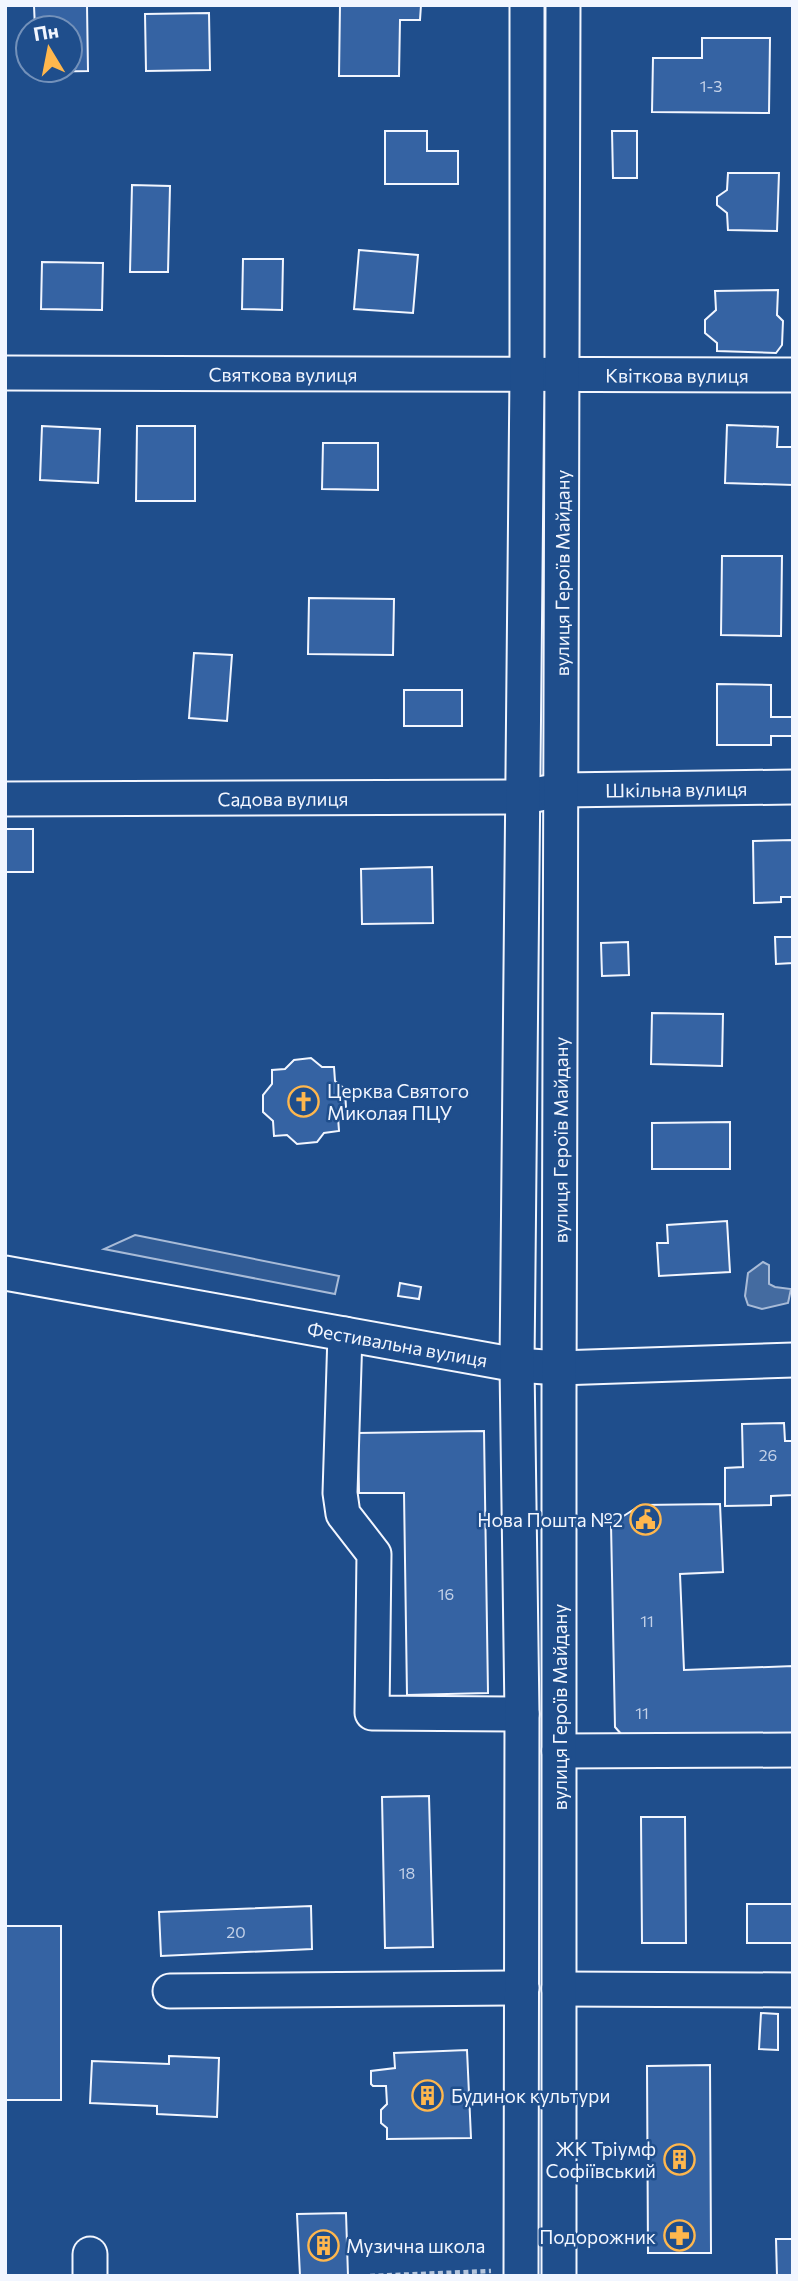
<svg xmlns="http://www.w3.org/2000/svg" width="798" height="2281" font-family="Commissioner,sans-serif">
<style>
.built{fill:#305b95;stroke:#a8bbd7;stroke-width:2}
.water{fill:#446ba0;stroke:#a8bbd7;stroke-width:2}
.building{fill:#3563a3;stroke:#f2f6ff;stroke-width:2}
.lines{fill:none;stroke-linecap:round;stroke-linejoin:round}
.minor-casing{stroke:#f2f6ff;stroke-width:37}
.path{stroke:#b3c4dc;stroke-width:4.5;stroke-dasharray:5 3.5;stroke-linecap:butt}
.minor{stroke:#1f4e8c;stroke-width:33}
.labels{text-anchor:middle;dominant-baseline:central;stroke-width:5;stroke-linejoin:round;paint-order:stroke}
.number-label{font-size:16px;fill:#c3d1e8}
.street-label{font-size:19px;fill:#f2f6ff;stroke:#1f4e8c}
.poi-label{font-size:19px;fill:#f2f6ff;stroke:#1f4e8c;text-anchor:start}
</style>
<rect width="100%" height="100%" fill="#1f4e8c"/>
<path class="built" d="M 135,1235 L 339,1276 L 335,1294 L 104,1249 Z"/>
<path class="water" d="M 763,1262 L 769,1265 L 769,1284 L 775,1287 L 791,1289 L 788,1303 L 762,1309 L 748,1305 L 745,1296 L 748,1273 Z"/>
<g class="building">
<path d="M 87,5 L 88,71 L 35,72 L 35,70 L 70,70 L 70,28 L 35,28 L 34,6 Z"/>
<path d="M 340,5 L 421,5 L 420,20 L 400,20 L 399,76 L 339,76 Z"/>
<path d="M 209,13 L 210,70 L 146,71 L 145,14 Z"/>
<path d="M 702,38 L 770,38 L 769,113 L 652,112 L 653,58 L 702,58 Z"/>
<path d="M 385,131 L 427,131 L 427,151 L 458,151 L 458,184 L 385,184 Z"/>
<path d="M 612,131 L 637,131 L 637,178 L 613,178 Z"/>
<path d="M 728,173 L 779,173 L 777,231 L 728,230 L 727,213 L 717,205 L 717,197 L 727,190 Z"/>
<path d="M 132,185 L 170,186 L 168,272 L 130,272 Z"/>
<path d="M 359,250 L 418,255 L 413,313 L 354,309 Z"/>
<path d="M 243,259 L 283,259 L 282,310 L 242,309 Z"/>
<path d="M 42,262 L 103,263 L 102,310 L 41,309 Z"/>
<path d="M 778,290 L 777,315 L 783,321 L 782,345 L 776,353 L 717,351 L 717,343 L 705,333 L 705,320 L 716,310 L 715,291 Z"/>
<path d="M 727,425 L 778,427 L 777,447 L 793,447 L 793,485 L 725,483 Z"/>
<path d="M 42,426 L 100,429 L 98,483 L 40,480 Z"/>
<path d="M 137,426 L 195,426 L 195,501 L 136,501 Z"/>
<path d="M 323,443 L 378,443 L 378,490 L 322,489 Z"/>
<path d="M 722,556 L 782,556 L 781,636 L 721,635 Z"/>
<path d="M 309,598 L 394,599 L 393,655 L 308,654 Z"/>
<path d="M 194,653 L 232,655 L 227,721 L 189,718 Z"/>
<path d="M 717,684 L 771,685 L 771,717 L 793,717 L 793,736 L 771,736 L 771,745 L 717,745 Z"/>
<rect x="404" y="690" width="58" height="36"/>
<rect x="5" y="829" width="28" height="43"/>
<path d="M 793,840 L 793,897 L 781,897 L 781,902 L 754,903 L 753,841 Z"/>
<path d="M 432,867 L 433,923 L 362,924 L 361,869 Z"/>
<path d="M 775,937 L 793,937 L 793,963 L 776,964 Z"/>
<path d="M 628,942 L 629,975 L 602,976 L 601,943 Z"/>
<path d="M 652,1013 L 723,1014 L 722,1066 L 651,1064 Z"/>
<path d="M 311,1058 L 322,1067 L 334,1067 L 335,1081 L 345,1089 L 346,1108 L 338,1117 L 339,1131 L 324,1133 L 317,1142 L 297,1144 L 287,1135 L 274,1136 L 273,1121 L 263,1112 L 263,1095 L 272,1084 L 272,1070 L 285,1069 L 294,1060 Z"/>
<path d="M 730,1122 L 730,1169 L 652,1169 L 652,1123 Z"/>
<path d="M 727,1221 L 730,1272 L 659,1276 L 657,1243 L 668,1243 L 667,1225 Z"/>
<path d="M 400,1283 L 421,1287 L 419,1299 L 398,1296 Z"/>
<path d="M 784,1423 L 785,1441 L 793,1441 L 793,1495 L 771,1496 L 771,1505 L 725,1506 L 725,1468 L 743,1467 L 742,1424 Z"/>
<path d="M 484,1431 L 488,1693 L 407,1695 L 404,1493 L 359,1493 L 358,1433 Z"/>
<path d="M 720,1504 L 723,1572 L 680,1574 L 684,1670 L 793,1666 L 793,1738 L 629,1743 L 615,1727 L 611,1524 L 641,1505 Z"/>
<path d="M 429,1796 L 433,1947 L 385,1948 L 382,1797 Z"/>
<path d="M 641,1817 L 685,1817 L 686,1943 L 642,1943 Z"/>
<rect x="747" y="1904" width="46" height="39"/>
<path d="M 311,1906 L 312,1949 L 161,1956 L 159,1912 Z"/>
<rect x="5" y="1926" width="56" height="174"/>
<path d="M 761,2013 L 778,2014 L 778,2050 L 759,2049 Z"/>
<path d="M 467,2050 L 471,2138 L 387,2139 L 387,2128 L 381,2123 L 381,2110 L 387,2104 L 386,2086 L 373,2086 L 371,2084 L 371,2071 L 395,2068 L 394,2053 Z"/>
<path d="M 169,2056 L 219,2058 L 217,2117 L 157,2114 L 157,2106 L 90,2103 L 92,2061 L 169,2064 Z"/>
<path d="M 710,2065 L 711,2253 L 648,2253 L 647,2066 Z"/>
<path d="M 346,2213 L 348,2276 L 300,2276 L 297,2214 Z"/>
<path d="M 776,2239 L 793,2239 L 793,2276 L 777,2276 Z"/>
</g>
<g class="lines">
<defs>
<g id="minor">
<path id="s1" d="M 5,373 L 793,375"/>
<path id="s2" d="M 5,799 L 524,797 L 560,790 L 793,787"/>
<path id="s3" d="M 5,1273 L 517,1365 L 559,1368 L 793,1360"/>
<path d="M 345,1334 L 340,1493 L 343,1514 L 374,1554 L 372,1713 L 522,1714"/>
<path d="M 559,1751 L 793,1750"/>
<path d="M 559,1989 L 793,1990"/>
<path d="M 170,1991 L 522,1988"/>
<path d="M 90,2276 L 90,2254"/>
<path d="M 521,2276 L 522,1714 L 517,1365 L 527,375 L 527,5"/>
<path id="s4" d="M 559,2276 L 559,1396 L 563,5"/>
</g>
</defs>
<use href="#minor" class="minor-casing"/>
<path class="path" d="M 370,2276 L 491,2271"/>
<use href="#minor" class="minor"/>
</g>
<defs>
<symbol id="church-ring" viewBox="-11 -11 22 22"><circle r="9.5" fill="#1f4e8c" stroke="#ffb74d" stroke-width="1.5"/><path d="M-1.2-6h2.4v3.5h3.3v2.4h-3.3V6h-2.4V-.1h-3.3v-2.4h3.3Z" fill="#ffb74d"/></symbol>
<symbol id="civic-ring" viewBox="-11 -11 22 22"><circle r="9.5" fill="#1f4e8c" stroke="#ffb74d" stroke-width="1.5"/><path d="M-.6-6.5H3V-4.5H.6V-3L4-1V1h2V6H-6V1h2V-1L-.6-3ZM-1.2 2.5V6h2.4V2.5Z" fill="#ffb74d"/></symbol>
<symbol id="building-ring" viewBox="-11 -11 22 22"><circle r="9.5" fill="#1f4e8c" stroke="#ffb74d" stroke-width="1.5"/><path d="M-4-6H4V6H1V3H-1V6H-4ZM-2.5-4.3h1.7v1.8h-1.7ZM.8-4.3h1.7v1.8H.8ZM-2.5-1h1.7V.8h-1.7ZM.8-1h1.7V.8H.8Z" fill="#ffb74d"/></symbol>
<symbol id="pharmacy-ring" viewBox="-11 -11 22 22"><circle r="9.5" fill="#1f4e8c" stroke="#ffb74d" stroke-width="1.5"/><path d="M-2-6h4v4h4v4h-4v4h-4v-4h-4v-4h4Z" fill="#ffb74d"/></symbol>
</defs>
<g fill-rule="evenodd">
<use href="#church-ring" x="286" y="1084" width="35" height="35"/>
<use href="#civic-ring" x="628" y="1502" width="35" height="35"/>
<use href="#building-ring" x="410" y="2078" width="35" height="35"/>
<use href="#building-ring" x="662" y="2142" width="35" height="35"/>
<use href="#pharmacy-ring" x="662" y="2218" width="35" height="35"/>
<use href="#building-ring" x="306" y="2228" width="35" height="35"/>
</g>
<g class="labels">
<g class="number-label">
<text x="711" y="85">1-3</text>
<text x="768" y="1454">26</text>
<text x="446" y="1593">16</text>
<text x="647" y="1620">11</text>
<text x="642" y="1712">11</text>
<text x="407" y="1872">18</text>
<text x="236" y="1931">20</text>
</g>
<g class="street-label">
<text stroke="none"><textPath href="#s1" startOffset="278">Святкова вулиця</textPath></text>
<text stroke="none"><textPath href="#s1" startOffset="672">Квіткова вулиця</textPath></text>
<text stroke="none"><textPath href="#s4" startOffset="1703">вулиця Героїв Майдану</textPath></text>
<text stroke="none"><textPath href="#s2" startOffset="672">Шкільна вулиця</textPath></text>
<text stroke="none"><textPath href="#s2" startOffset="278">Садова вулиця</textPath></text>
<text stroke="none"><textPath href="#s4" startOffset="1136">вулиця Героїв Майдану</textPath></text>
<text stroke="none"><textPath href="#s3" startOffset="399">Фестивальна вулиця</textPath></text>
<text transform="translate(559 1707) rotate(-90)">вулиця Героїв Майдану</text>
</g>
<g class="poi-label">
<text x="327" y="1090">Церква Святого<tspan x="327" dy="22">Миколая ПЦУ</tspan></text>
<text x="623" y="1519" text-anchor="end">Нова Пошта №2</text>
<text x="451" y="2095">Будинок культури</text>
<text x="656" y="2148" text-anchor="end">ЖК Тріумф<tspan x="656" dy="22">Софіївський</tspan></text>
<text x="656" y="2236" text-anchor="end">Подорожник</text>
<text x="346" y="2245">Музична школа</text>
</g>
</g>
<rect width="798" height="2281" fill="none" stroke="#f2f6ff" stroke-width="14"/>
<g transform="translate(49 49) rotate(350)"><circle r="33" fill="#1f4e8c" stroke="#7391ba" stroke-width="2"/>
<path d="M0-5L12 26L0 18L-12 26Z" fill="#ffb74d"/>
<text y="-10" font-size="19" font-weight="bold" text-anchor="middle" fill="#f2f6ff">Пн</text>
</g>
</svg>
